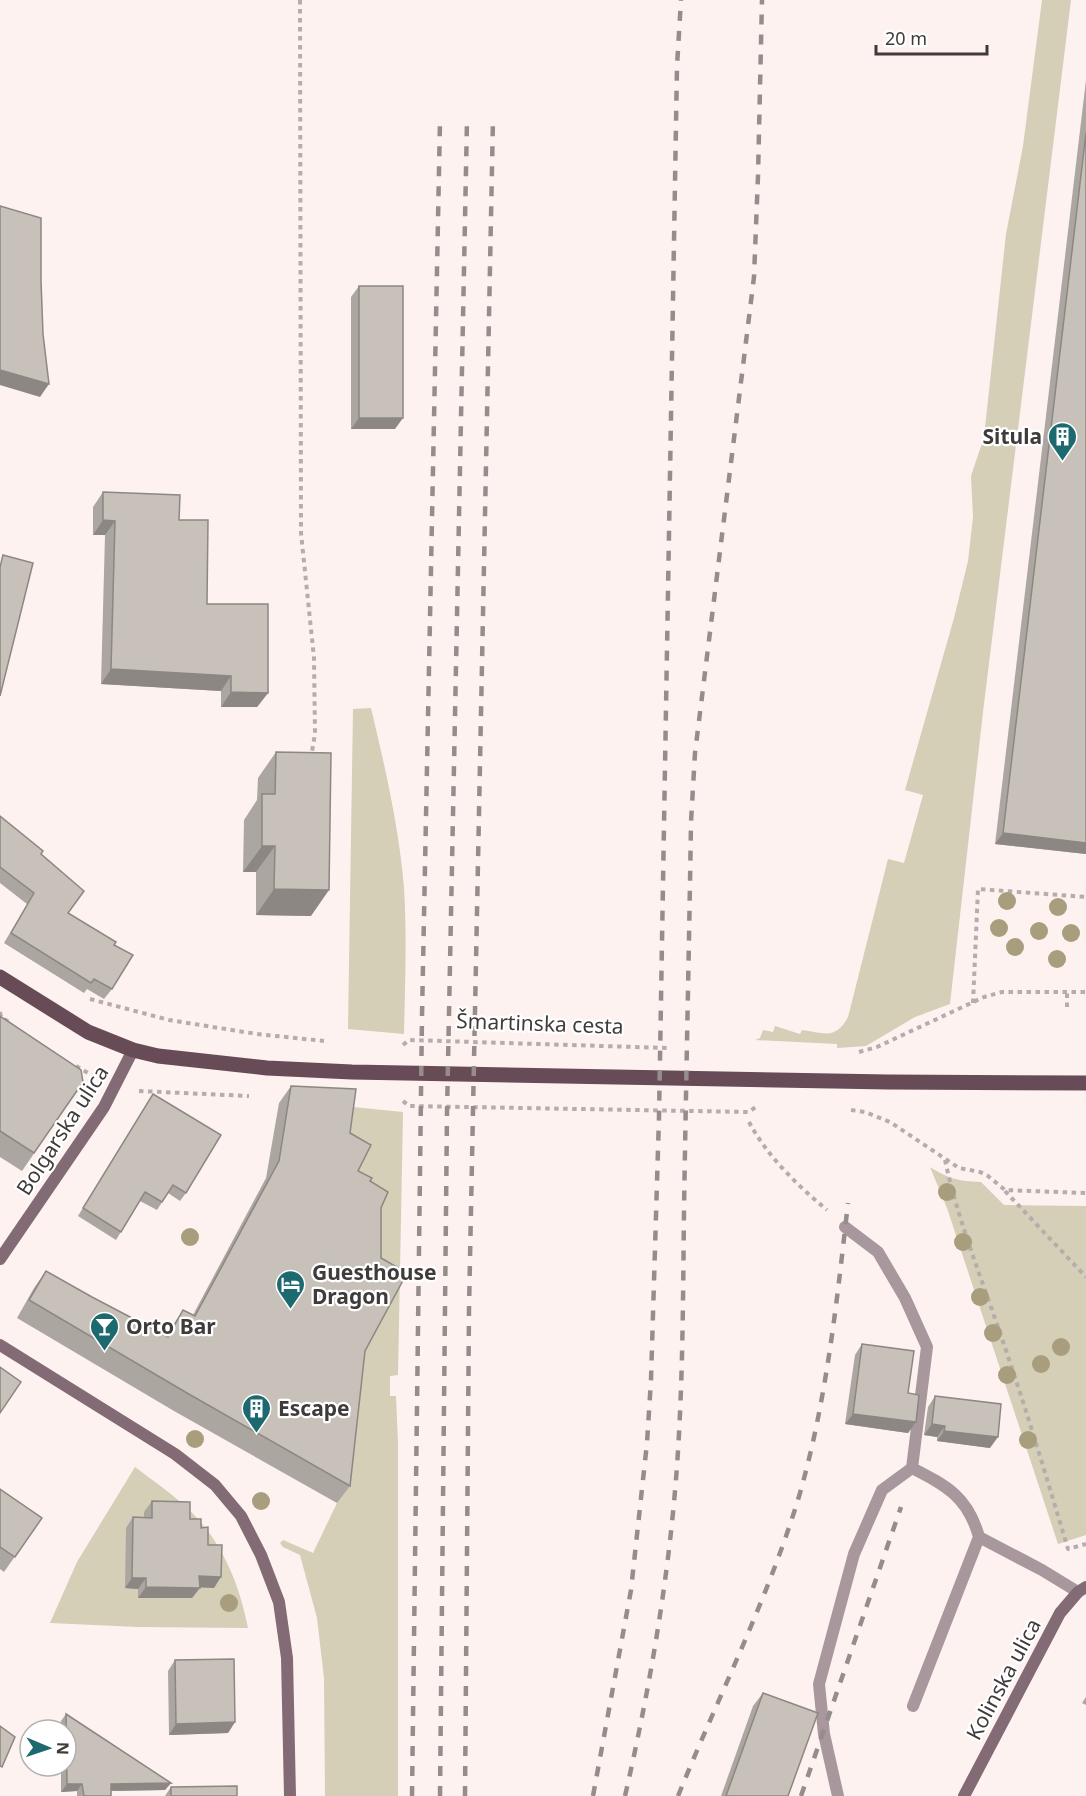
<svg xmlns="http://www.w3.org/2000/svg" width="1086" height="1796" font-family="'Noto Sans',sans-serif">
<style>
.green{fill:#d4cfb6}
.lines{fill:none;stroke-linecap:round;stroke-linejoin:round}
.path{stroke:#b5adab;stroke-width:4;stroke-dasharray:4.5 4.5;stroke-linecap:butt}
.lane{stroke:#a8979d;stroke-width:12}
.secondary{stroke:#826b74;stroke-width:12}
.primary{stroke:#674c57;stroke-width:15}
.rail{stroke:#958d8c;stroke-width:4.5;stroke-dasharray:10 10;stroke-linecap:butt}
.tree{fill:#a89d7d}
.wall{fill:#aca6a0}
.shaded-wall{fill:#8c8782}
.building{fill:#c8c1ba;stroke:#8c8782;stroke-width:1.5}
.labels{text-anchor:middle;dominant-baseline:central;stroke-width:4.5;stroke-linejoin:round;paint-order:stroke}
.poi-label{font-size:21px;font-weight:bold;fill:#3f3b3a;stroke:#fff;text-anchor:start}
.street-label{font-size:21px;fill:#3f3b3a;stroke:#fff}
</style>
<rect width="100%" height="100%" fill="#fdf2f0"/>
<g class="green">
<path d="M 1042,0 L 1071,0 L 983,712 L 950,1004 L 915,1017 L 866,1046 L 837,1048 L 837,1044 L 755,1040 L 760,1038 L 763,1030 L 773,1032 L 775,1026 L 800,1034 L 802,1030 C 824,1033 836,1040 848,1017 L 888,859 L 904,863 L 923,795 L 905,790 L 954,618 L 968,561 L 973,517 L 971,476 L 984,437 L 1006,234 L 1023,146 Z"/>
<path d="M 371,708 C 385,767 399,827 404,888 C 407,936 405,985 404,1034 L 348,1029 L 353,709 Z"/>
<path d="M 343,1106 L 403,1112 L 398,1375 L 390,1376 L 390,1396 L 396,1396 L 398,1443 L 398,1796 L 325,1796 L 324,1678 L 317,1618 L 300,1555 L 283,1547 L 280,1543 L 283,1540 L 313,1553 L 337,1503 L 353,1368 L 368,1275 L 337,1151 Z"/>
<path d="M 930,1167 C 949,1179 958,1181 981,1182 L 1004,1205 L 1086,1206 L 1086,1535 L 1058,1544 L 947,1208 Z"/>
<path d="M 135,1467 C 152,1480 170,1492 186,1507 C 221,1539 239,1582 248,1628 L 138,1627 L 50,1623 L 77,1562 Z"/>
</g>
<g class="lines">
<g class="path">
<path d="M 300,0 L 301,533 L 314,658 L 315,734 L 311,757"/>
<path d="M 90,999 L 169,1020 L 257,1034 L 324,1041"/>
<path d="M 973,1003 L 978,889 L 1086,897"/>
<path d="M 1067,1007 L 1067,992"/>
<path d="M 0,1012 L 1,1017 L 12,1024"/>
<path d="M 403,1045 L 409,1040 L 667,1048"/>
<path d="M 859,1052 L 877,1047 L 984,997 L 1002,992 L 1086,992"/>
<path d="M 76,1066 L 93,1076"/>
<path d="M 139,1091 L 249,1096"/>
<path d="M 403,1101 L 409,1106 L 749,1112 L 757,1106"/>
<path d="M 851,1110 L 865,1112 L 890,1122 L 959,1168 L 980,1172 L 988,1176 L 1005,1190 L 1086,1193"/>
<path d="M 749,1122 C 767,1156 797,1185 827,1210"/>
<path d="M 945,1160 C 958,1221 982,1279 1002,1339 C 1026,1408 1047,1479 1068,1549 L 1086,1544"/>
<path d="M 1005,1191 L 1086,1277"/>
</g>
<g class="lane">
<path d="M 845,1227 L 878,1252 L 905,1298 L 927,1347 L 912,1468 C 947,1486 968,1497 979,1537 L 913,1706"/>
<path d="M 979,1537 L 1042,1570 L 1078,1592"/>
<path d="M 838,1796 L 824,1734 L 819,1684 L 854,1554 L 882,1490 L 912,1468"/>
</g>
<g class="secondary">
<path d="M 0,1259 L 104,1107 L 133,1050"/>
<path d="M 0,1345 L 175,1454 L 215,1485 L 241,1516 L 261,1555 L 279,1602 L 287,1658 L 290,1796"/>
<path d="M 964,1796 L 1060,1613 L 1078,1592 L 1086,1587"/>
</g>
<path class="primary" d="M 0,977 L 88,1032 L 133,1050 L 158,1056 L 267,1068 L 352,1072 L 888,1082 L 1086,1083"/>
<g class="rail">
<path d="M 412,1796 L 422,1016 L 440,121"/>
<path d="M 440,1796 L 447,1113 L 467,120"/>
<path d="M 465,1796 L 469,1309 L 493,118"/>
<path d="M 593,1796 L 631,1590 L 647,1443 L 651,1380 L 659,1117 L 677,66 L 681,0"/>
<path d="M 625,1796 C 650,1687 669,1577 677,1466 C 683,1381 683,1296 684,1211 C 686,1081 689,952 691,822 L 695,753 L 754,277 L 758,176 L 762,0"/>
<path d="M 678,1796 C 719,1695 769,1597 800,1493 C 827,1398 837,1300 848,1203"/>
<path d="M 801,1796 L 901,1507"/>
</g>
</g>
<g class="tree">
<circle cx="1007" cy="901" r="9"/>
<circle cx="1058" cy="907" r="9"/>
<circle cx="999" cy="928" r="9"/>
<circle cx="1039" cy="931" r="9"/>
<circle cx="1071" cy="933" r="9"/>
<circle cx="1015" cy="947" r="9"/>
<circle cx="1057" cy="959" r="9"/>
<circle cx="947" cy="1192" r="9"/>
<circle cx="190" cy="1237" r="9"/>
<circle cx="963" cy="1242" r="9"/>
<circle cx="980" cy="1297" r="9"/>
<circle cx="993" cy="1333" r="9"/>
<circle cx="1061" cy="1347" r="9"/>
<circle cx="1041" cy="1364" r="9"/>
<circle cx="1007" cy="1375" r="9"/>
<circle cx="195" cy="1439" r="9"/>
<circle cx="1028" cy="1440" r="9"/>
<circle cx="261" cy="1501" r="9"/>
<circle cx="229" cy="1603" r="9"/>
</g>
<g class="wall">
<path d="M 1086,80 L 1086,854 L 995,844 Z"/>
<path d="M 359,286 L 395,429 L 351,429 L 351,297 Z"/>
<path d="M 103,492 L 179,520 L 207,604 L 268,693 L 257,707 L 221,707 L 221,691 L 101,684 L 105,535 L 93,535 L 93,507 Z"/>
<path d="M 276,752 L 311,916 L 256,915 L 256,872 L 243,872 L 244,820 L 257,800 L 258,778 Z"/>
<path d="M 0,816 L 41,854 L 68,913 L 114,945 L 112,989 L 104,999 L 87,989 L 84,993 L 4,943 L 27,904 L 0,883 Z"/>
<path d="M 0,1016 L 83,1082 L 22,1171 L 0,1157 Z"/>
<path d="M 291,1086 L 350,1133 L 358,1171 L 370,1181 L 381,1208 L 350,1486 L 337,1503 L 174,1411 L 17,1318 L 34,1288 L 46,1271 L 92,1297 L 166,1335 L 183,1310 L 193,1315 L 266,1178 L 279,1103 Z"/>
<path d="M 153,1094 L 186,1193 L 180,1201 L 168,1193 L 157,1210 L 140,1201 L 116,1240 L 78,1216 Z"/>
<path d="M 862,1344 L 916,1422 L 908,1433 L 845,1424 L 855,1355 Z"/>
<path d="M 935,1396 L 990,1448 L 937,1441 L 937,1437 L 924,1435 L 928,1407 Z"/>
<path d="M 0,1489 L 42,1518 L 4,1572 L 0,1569 Z"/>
<path d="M 152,1501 L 190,1519 L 201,1528 L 208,1545 L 214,1588 L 200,1587 L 192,1598 L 138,1598 L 138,1589 L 125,1588 L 126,1528 L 133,1517 L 144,1517 L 144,1512 Z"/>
<path d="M 175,1660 L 235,1722 L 228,1733 L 169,1735 L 168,1671 Z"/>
<path d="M 763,1693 L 788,1796 L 721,1796 L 753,1706 Z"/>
<path d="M 1086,1697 L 1086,1705 L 1082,1703 Z"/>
<path d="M 66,1714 L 171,1783 L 165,1790 L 111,1791 L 111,1796 L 77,1796 L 77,1791 L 61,1792 L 61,1766 L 66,1766 L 66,1730 L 61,1730 L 61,1721 Z"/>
<path d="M 171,1787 L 237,1796 L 165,1796 Z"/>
</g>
<g class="shaded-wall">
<path d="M 0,370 L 49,384 L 40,397 L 0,385 Z"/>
<path d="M 359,418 L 403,418 L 395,429 L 351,429 Z"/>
<path d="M 103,520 L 115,521 L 105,535 L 93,535 Z"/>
<path d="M 111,669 L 231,676 L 221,691 L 101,684 Z"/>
<path d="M 231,692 L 268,693 L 257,707 L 221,707 Z"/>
<path d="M 1003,833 L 1086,843 L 1086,854 L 995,844 Z"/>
<path d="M 262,846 L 275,846 L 256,872 L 243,872 Z"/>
<path d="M 274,889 L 329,890 L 311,916 L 256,915 Z"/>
<path d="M 853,1414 L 916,1422 L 908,1433 L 845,1424 Z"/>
<path d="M 932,1424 L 945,1426 L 937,1437 L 924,1435 Z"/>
<path d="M 944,1431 L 998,1437 L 990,1448 L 937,1441 Z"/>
<path d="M 199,1576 L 221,1577 L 214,1588 L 192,1587 Z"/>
<path d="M 132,1578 L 146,1578 L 138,1589 L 125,1588 Z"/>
<path d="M 146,1587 L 200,1588 L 192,1598 L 138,1598 Z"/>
<path d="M 235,1722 L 228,1733 L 169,1735 L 176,1724 Z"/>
<path d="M 171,1783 L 165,1790 L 105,1791 L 111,1784 Z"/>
<path d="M 67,1784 L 82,1784 L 77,1791 L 61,1792 Z"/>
</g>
<g class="building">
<path d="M 1086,133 L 1086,843 L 1003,833 Z"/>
<path d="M 0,206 L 41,218 L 41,281 L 43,334 L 49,384 L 0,370 Z"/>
<rect x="359" y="286" width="44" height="132"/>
<path d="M 103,492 L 180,495 L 179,520 L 208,520 L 207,604 L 268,604 L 268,693 L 231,692 L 231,676 L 111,669 L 115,521 L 103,520 Z"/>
<path d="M 3,555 L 33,563 L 0,696 L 0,567 Z"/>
<path d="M 276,752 L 331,753 L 329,890 L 274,889 L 275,846 L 262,846 L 262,794 L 275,794 Z"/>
<path d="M 0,816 L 43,851 L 41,854 L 84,891 L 68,913 L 116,942 L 114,945 L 133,955 L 112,989 L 94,979 L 91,983 L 11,933 L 34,893 L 0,867 Z"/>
<path d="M 0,1016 L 81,1070 L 83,1082 L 34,1153 L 0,1131 Z"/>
<path d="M 291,1086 L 356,1089 L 350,1133 L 371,1145 L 358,1171 L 372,1178 L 370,1181 L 388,1192 L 381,1208 L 381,1258 L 407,1273 L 365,1351 L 350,1486 L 187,1393 L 29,1300 L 46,1271 L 92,1297 L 168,1337 L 183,1310 L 195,1316 L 279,1161 Z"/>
<path d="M 153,1094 L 221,1135 L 186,1193 L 173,1185 L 162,1202 L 145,1192 L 121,1232 L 83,1208 Z"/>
<path d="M 862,1344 L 914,1351 L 908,1393 L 919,1395 L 916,1422 L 853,1414 Z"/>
<path d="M 0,1367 L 21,1382 L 0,1413 Z"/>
<path d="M 935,1396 L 1001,1404 L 998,1437 L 944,1431 L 945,1426 L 932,1424 Z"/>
<path d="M 0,1489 L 42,1518 L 15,1557 L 0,1547 Z"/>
<path d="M 152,1501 L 190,1502 L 190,1519 L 201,1519 L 201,1528 L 208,1527 L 208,1545 L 222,1545 L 221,1577 L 199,1576 L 200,1588 L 146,1587 L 146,1578 L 132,1578 L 133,1517 L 152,1518 Z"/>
<path d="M 234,1659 L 235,1722 L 176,1724 L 175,1660 Z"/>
<path d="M 763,1693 L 818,1713 L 788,1796 L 726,1796 Z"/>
<path d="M 66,1714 L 171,1783 L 111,1784 L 111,1796 L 84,1796 L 82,1784 L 67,1784 Z"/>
<path d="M 0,1726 L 15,1737 L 2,1767 L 0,1766 Z"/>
<path d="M 237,1786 L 237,1796 L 171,1796 L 171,1787 Z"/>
</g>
<defs>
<symbol id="building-pin" viewBox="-11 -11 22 30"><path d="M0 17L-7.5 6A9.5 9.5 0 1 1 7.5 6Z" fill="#1d6970" stroke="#fff"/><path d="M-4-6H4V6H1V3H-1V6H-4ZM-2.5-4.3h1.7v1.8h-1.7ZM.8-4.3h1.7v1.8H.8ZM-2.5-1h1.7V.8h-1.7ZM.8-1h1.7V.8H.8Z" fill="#fff"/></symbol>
<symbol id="hotel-pin" viewBox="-11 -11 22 30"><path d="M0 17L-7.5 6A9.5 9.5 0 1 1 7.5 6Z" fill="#1d6970" stroke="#fff"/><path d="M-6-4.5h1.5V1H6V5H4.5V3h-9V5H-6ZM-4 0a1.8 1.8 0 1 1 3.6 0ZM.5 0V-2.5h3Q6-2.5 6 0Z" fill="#fff"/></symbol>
<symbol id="bar-pin" viewBox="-11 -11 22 30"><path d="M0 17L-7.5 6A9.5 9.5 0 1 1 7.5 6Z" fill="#1d6970" stroke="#fff"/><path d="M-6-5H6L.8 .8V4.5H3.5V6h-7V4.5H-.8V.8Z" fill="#fff"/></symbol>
</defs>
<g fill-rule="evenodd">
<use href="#building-pin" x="1046" y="420" width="33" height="45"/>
<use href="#hotel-pin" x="274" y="1268" width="33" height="45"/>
<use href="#bar-pin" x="88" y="1310" width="33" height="45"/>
<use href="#building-pin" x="240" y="1392" width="33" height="45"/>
</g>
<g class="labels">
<g class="poi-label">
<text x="1042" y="436" text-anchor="end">Situla</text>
<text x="312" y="1272">Guesthouse<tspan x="312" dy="24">Dragon</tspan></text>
<text x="126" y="1326">Orto Bar</text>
<text x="278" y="1408">Escape</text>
</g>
<g class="street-label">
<text transform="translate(540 1023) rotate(2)">Šmartinska cesta</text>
<text transform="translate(62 1130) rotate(-57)">Bolgarska ulica</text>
<text transform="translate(1003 1679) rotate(-62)">Kolinska ulica</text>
</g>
</g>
<g transform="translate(48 1748) rotate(92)"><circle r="28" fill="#ffffff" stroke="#b2b1b0" stroke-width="1.5"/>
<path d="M0-4.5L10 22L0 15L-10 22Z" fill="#1d6970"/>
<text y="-9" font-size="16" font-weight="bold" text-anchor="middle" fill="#3f3b3a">N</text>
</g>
<path d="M876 45v9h111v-9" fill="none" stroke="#3f3b3a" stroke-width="3"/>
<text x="885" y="45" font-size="18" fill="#3f3b3a" stroke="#ffffff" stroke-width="4.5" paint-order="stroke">20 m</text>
</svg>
